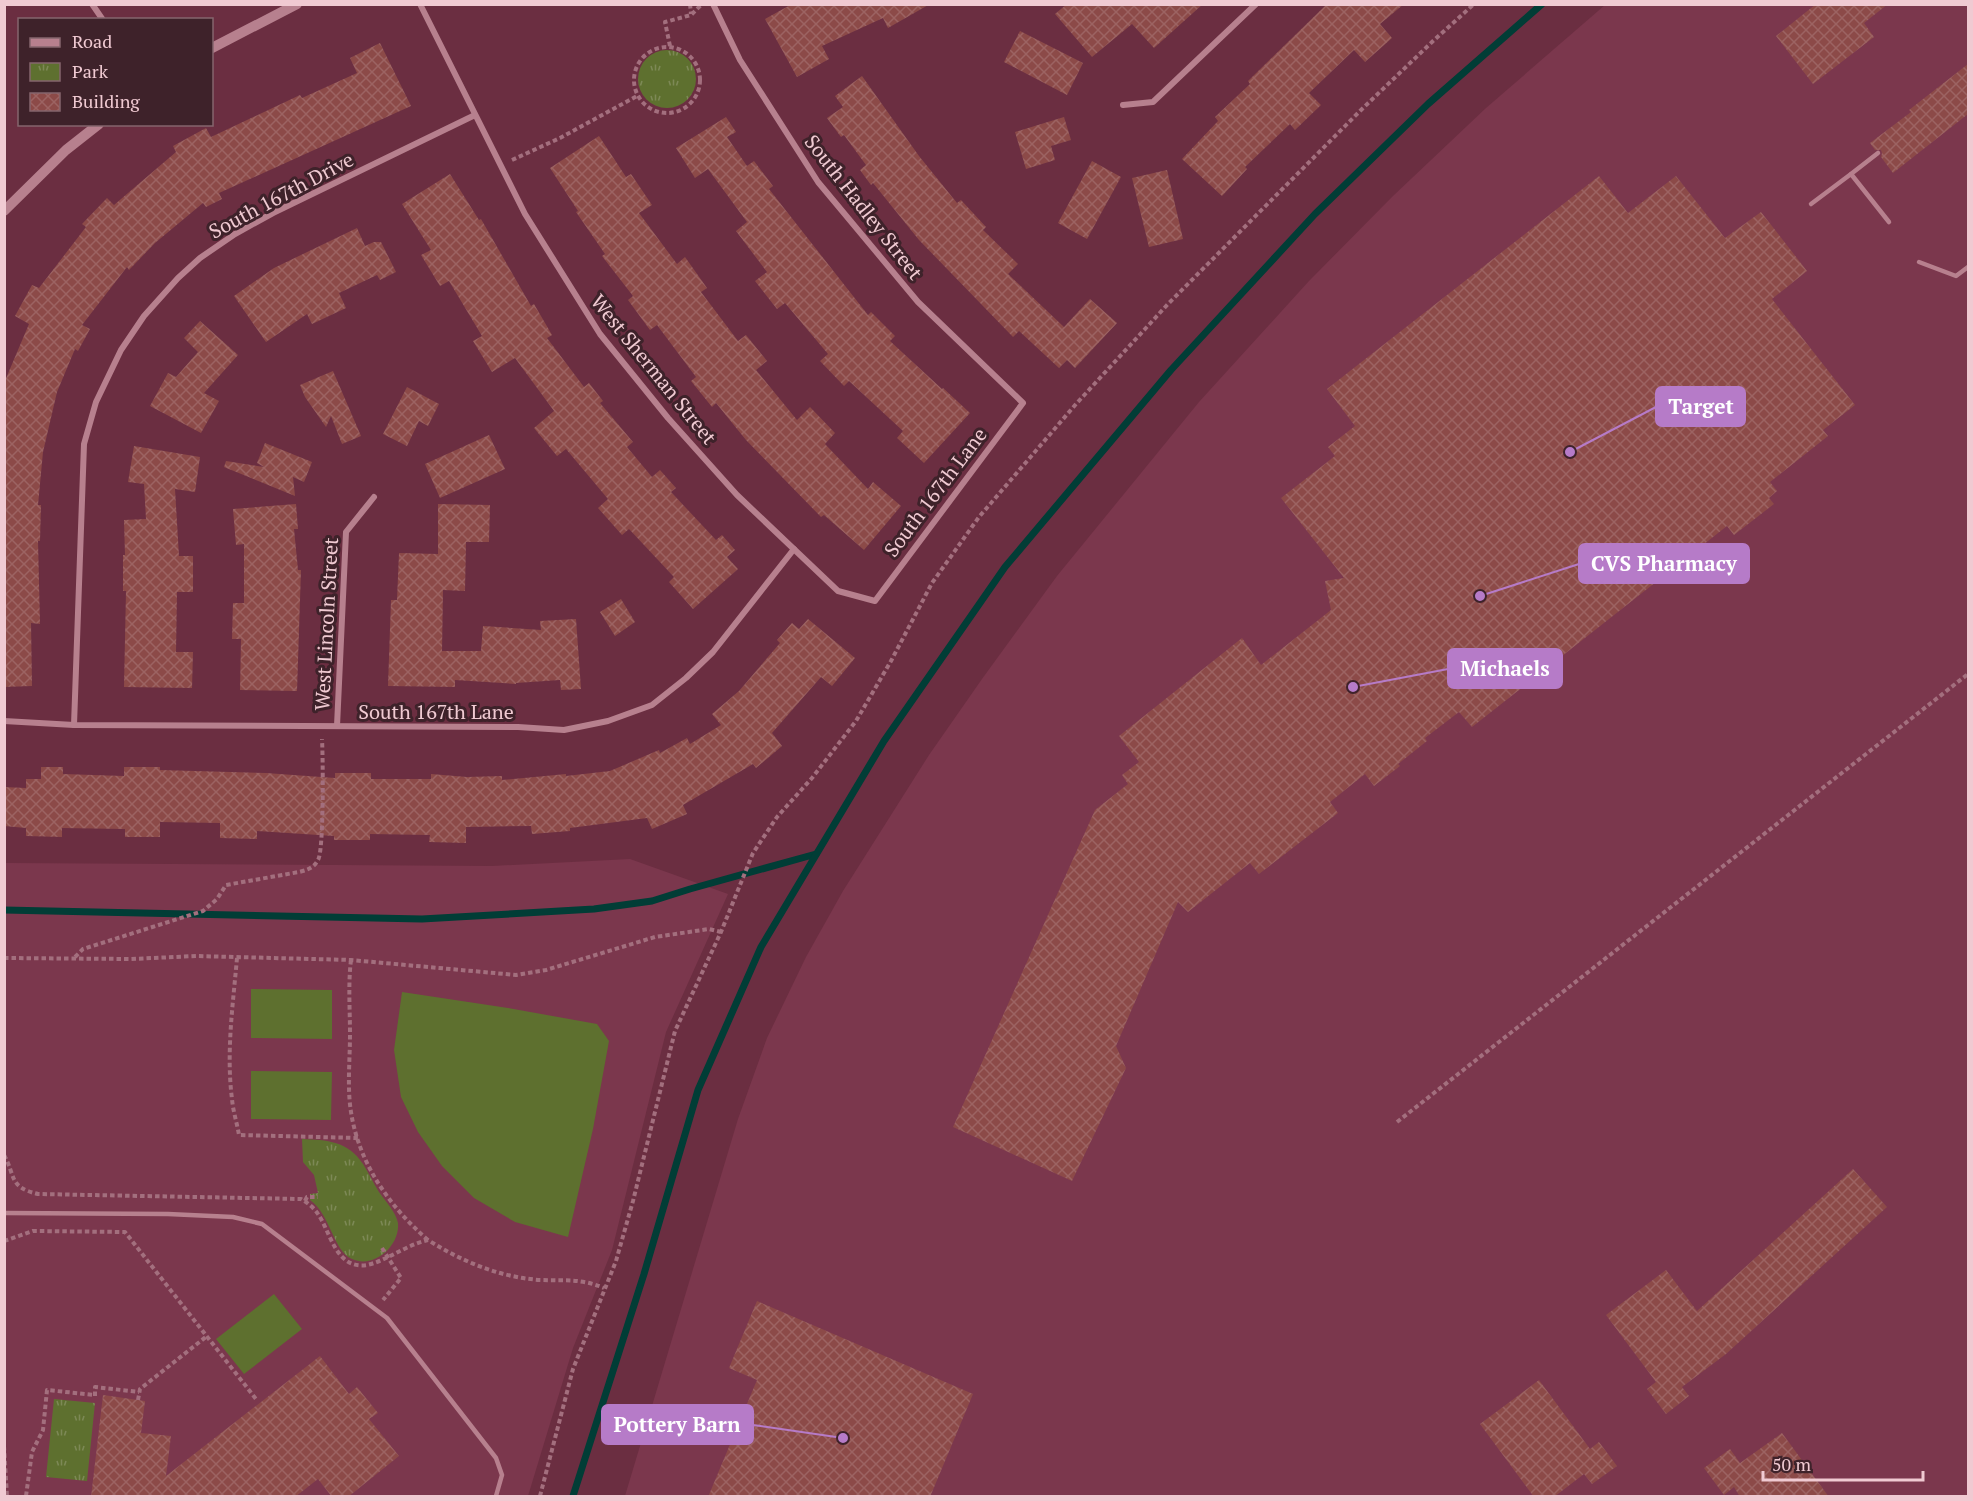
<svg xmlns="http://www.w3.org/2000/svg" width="1973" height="1501" font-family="'PT Serif',serif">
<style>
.built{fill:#7b374d}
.grass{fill:#5e702f}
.park{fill:url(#park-tufts)}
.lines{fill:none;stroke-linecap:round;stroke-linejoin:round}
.stream{stroke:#013d36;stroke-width:7}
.building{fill:url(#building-cross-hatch)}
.path{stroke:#a36f7e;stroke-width:4;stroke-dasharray:4.5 3;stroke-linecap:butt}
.service{stroke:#b7808e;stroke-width:4.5}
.minor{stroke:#b7808e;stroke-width:6}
.tertiary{stroke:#b7808e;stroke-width:10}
.labels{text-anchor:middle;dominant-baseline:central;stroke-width:6;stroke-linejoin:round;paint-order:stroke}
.street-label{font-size:20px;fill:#f0cad2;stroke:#3e222a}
.leader{fill:none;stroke:#b67bc8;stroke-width:2}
.callout-dot{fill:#b67bc8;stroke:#3e222a;stroke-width:2}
.callout{fill:#b67bc8;stroke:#b67bc8;stroke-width:2}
.callout-label{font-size:21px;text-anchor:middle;font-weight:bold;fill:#fff}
</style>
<defs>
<pattern id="park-tufts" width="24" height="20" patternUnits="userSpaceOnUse" patternTransform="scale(1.5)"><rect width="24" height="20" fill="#5e702f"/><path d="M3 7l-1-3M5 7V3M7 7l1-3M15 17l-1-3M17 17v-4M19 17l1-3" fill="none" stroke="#7d8956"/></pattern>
<pattern id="building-cross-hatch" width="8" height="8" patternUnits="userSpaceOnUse" patternTransform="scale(1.5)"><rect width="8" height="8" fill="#8c4a48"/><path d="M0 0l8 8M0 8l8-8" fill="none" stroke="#9c6362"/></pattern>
</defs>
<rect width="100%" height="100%" fill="#6b2e41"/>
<g class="built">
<path d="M 1605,5 L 1968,5 L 1968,1496 L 625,1496 L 738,1119 L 767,1038 L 806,957 L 843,891 L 929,755 L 982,679 L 1057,576 L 1199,402 L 1309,281 L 1393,196 L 1486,108 Z"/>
<path d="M 630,859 L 728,894 L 666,1032 L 612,1250 L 573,1348 L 528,1496 L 5,1496 L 5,863 L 492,866 Z"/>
</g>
<g class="grass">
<path d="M 251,989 L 332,990 L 332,1039 L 251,1038 Z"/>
<path d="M 402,992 L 508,1008 L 597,1024 L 609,1041 L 593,1129 L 568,1237 L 515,1222 L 474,1198 L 442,1166 L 418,1132 L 401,1097 L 394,1050 Z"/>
<path d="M 251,1071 L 332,1072 L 331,1120 L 251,1119 Z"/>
<path d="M 274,1294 L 302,1329 L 244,1374 L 216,1339 Z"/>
</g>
<g class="park">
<circle cx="667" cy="79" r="29"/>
<path d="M 302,1139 C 327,1140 348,1141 363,1164 C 369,1173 373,1183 379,1192 C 385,1201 396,1212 398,1223 C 400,1246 374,1269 352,1259 C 333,1251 331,1215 310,1200 L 310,1194 L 318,1193 L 314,1175 L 303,1162 Z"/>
<path d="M 54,1399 L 95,1403 L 87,1481 L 46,1477 Z"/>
</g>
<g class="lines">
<g class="stream">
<path d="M 4,910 L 422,919 L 594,909 L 652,901 L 690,889 L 816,854"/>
<path d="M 573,1496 L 644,1274 L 698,1090 L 761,947 L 884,741 L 1005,567 L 1171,370 L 1315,214 L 1428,104 L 1542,4"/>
</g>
</g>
<g class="building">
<path d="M 792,4 L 930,4 L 888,28 L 883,18 L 822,46 L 829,59 L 797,77 L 765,19 Z"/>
<path d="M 1067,4 L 1203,4 L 1154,48 L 1132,24 L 1092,57 L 1055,14 Z"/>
<path d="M 1327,4 L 1404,4 L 1380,24 L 1392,38 L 1365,62 L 1354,50 L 1309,93 L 1321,105 L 1295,130 L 1290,124 L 1245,167 L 1247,169 L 1222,196 L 1182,159 L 1218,121 L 1215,117 L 1250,84 L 1248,81 Z"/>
<path d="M 1816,4 L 1888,4 L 1864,23 L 1874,37 L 1813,84 L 1776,36 Z"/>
<path d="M 1020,31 L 1083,63 L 1067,95 L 1004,62 Z"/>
<path d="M 380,43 L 411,106 L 219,193 L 222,199 L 206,207 L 203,203 L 155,243 L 129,270 L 127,267 L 82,325 L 90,329 L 78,351 L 75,349 L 57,392 L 43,452 L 38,505 L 41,505 L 40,541 L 38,541 L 40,624 L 31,623 L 32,686 L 4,687 L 4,383 L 29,324 L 15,316 L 32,285 L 39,288 L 86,227 L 82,224 L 107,198 L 114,205 L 176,152 L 173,146 L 206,128 L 211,137 L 300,95 L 302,98 L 357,73 L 350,58 Z"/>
<path d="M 1968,64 L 1968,114 L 1893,173 L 1881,157 L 1882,153 L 1881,150 L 1875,150 L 1870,143 L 1911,112 L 1909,110 Z"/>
<path d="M 862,76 L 919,156 L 957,203 L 961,200 L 986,227 L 983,230 L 1018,264 L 1008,274 L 1064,327 L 1090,299 L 1117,323 L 1075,368 L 1067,360 L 1059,368 L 1019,331 L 1013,337 L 919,240 L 873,183 L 871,185 L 860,170 L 866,165 L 844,135 L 841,137 L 827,118 L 843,107 L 835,96 Z"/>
<path d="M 726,117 L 736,132 L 727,137 L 747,166 L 754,161 L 773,186 L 769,189 L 868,315 L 871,312 L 895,336 L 890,341 L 942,389 L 943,388 L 970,413 L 924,463 L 897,438 L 903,431 L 849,381 L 844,386 L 820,361 L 828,354 L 785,303 L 777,309 L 755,281 L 767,272 L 736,231 L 747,222 L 708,169 L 695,178 L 676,148 Z"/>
<path d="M 1064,117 L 1071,140 L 1051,146 L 1055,160 L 1026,169 L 1015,132 Z"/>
<path d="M 599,136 L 626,177 L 631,174 L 652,205 L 639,213 L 677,264 L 685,257 L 707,288 L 701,292 L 738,341 L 746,335 L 767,361 L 756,370 L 797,420 L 810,407 L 835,433 L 825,444 L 868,489 L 873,482 L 901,506 L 864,550 L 824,515 L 821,517 L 746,440 L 716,403 L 712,407 L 691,381 L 696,377 L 657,325 L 650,330 L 628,300 L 633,296 L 602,256 L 605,254 L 576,212 L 578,211 L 550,168 Z"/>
<path d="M 1092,161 L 1121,177 L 1087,239 L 1058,223 Z"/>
<path d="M 1167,170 L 1183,239 L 1149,247 L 1132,178 Z"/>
<path d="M 450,174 L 479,220 L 481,219 L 531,306 L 534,304 L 552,335 L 547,338 L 584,387 L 589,383 L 603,401 L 600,403 L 633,442 L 627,447 L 652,477 L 660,470 L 676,488 L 671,492 L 716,540 L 722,535 L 735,550 L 727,557 L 738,569 L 693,609 L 669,582 L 674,577 L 629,529 L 622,535 L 598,508 L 608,499 L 566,449 L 557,456 L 534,428 L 554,411 L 515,358 L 492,372 L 473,341 L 482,336 L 449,281 L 440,286 L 421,255 L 431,250 L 402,204 Z"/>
<path d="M 1599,176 L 1628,213 L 1676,176 L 1725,238 L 1761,212 L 1807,271 L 1772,299 L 1855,405 L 1823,430 L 1828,436 L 1770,482 L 1777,491 L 1769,498 L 1774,504 L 1734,535 L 1727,526 L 1472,727 L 1459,712 L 1425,738 L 1427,741 L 1398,764 L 1400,766 L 1374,786 L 1365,774 L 1330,802 L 1338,813 L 1259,874 L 1250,863 L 1188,912 L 1178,902 L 1116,1046 L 1126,1068 L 1072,1181 L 953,1127 L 1095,810 L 1128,784 L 1122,775 L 1139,762 L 1119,736 L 1242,638 L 1261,665 L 1331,610 L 1325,581 L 1344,578 L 1281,498 L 1335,456 L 1328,447 L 1355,426 L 1327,389 Z"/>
<path d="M 357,228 L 365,246 L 374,242 L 381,242 L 396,272 L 380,280 L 377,275 L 339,293 L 346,308 L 312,324 L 307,314 L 266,342 L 234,296 L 274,268 Z"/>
<path d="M 200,321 L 238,355 L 204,393 L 219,401 L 201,433 L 150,406 L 168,373 L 176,377 L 198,352 L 184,338 Z"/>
<path d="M 333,371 L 361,436 L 342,444 L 331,416 L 326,427 L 305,397 L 300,385 Z"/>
<path d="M 407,387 L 439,404 L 428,426 L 419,421 L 407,446 L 383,434 Z"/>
<path d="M 489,435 L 505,469 L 440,498 L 425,464 Z"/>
<path d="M 265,443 L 312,462 L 304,482 L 293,477 L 295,496 L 224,467 L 226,461 L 264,467 L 257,463 Z"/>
<path d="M 134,446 L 200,457 L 195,492 L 175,489 L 179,556 L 193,556 L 193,592 L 177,592 L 176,652 L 193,652 L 192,688 L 124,687 L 126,591 L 123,591 L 123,555 L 125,555 L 124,520 L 146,519 L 144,484 L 128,482 Z"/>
<path d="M 296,504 L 298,529 L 294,529 L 298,570 L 301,570 L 297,691 L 240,690 L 241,639 L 232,639 L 233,603 L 244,603 L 244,544 L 236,545 L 233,509 Z"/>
<path d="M 438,504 L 490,505 L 489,542 L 466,542 L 465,591 L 443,590 L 442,651 L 481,651 L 483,626 L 541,630 L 540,621 L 576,619 L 581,689 L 561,690 L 560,680 L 516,683 L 516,684 L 455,680 L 455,687 L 388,686 L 391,600 L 397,600 L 399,553 L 438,554 Z"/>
<path d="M 621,599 L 635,622 L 615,636 L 600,612 Z"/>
<path d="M 808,619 L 855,658 L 832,686 L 821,677 L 772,733 L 782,746 L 756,768 L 753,764 L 683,805 L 687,814 L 652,829 L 647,818 L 570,828 L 570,831 L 532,834 L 531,826 L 466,827 L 466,843 L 429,842 L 430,835 L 370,834 L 370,840 L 334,840 L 334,836 L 257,831 L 257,839 L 220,838 L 220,823 L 160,822 L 160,837 L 125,837 L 125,829 L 62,828 L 62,837 L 26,836 L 26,828 L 4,826 L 4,787 L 26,788 L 26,779 L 41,779 L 41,767 L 63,767 L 63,774 L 124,776 L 124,767 L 160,767 L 160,770 L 266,773 L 335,778 L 335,773 L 371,773 L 371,779 L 431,779 L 431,774 L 467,777 L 502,776 L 502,780 L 566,774 L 566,776 L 610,771 L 659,750 L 660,753 L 687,738 L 690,744 L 721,725 L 712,714 L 739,691 L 780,643 L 777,640 L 792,623 L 799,629 Z"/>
<path d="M 1853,1169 L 1887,1207 L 1726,1354 L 1682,1387 L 1689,1396 L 1666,1414 L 1647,1389 L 1656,1382 L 1606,1315 L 1666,1270 L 1697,1311 Z"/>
<path d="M 757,1301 L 973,1394 L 930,1497 L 708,1497 L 757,1380 L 729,1368 Z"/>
<path d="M 320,1356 L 349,1394 L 357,1387 L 378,1413 L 369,1419 L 399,1456 L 348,1497 L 332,1497 L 318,1479 L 295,1497 L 91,1497 L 103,1395 L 145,1401 L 141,1433 L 171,1436 L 166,1476 Z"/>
<path d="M 1539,1380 L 1590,1449 L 1599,1442 L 1617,1466 L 1592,1484 L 1584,1474 L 1554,1497 L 1534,1497 L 1480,1424 Z"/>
<path d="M 1782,1433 L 1829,1497 L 1740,1497 L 1734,1487 L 1724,1495 L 1704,1468 L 1730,1449 L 1740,1463 Z"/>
</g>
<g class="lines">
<g class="path">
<path d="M 690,4 L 691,14"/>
<path d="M 670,46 L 665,22 L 691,15 L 701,5"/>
<circle cx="667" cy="80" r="33"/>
<path d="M 512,160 L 560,138 L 637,96"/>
<path d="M 75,957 L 83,949 L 203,911 L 217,899 L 226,885 L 299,872 C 307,870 314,868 318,860 C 324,851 323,756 322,739"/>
<path d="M 4,958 L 131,959 L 196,956 L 351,960 L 516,975 L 546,970 L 655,937 L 709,929 L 721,932"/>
<path d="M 237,958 C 233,1004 226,1053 232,1099 C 233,1111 237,1123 239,1135 L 358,1138"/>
<path d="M 351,960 C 348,984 350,1010 350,1034 C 350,1060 347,1087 351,1112 C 359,1164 390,1207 428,1240"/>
<path d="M 1397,1122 L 1968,674"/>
<path d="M 4,1155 C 16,1176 8,1187 38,1194 L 301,1199 C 308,1203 314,1208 318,1214 C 331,1233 336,1270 367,1265 C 386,1261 406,1245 428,1240 C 463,1262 499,1277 540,1280 C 566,1281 580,1278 604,1288"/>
<path d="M 305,1201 L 307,1197 L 318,1197"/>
<path d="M 4,1241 L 33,1231 L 125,1232 L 256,1399"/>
<path d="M 382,1248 L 401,1278 L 383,1300"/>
<path d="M 95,1396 L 95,1387 L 139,1392"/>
<path d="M 138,1400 L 140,1389 L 207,1336"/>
<path d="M 4,1446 L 7,1496"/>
<path d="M 26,1496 L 32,1452 L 43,1430 L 47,1390 L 95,1395"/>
<path d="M 540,1496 L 573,1369 L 616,1261 L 633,1201 L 675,1031 L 721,932 L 753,853 L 777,817 L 812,778 L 856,721 L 891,661 L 932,583 L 979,517 L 1076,404 L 1168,304 L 1360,111 L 1432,42 L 1474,4"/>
</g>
<g class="service">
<path d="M 1851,174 L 1878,153"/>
<path d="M 1811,204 L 1851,174 L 1889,222"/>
<path d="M 1919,262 L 1956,276 L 1968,267"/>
<path d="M 4,1213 L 168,1214 L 233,1217 L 262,1224 L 387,1318 L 496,1458 L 502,1475 L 496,1496"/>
</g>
<g class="minor">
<path d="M 92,4 L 103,20"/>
<path d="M 420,4 L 525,214 L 600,334 L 668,418 L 737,495 L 838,591 L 875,601 L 1023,403 L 918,302 L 818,182 L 740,60 L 713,4"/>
<path d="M 1123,105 L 1153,102 L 1256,4"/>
<path d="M 4,721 L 74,725 L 518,727 L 564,730 L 608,721 L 652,705 L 686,678 L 713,652 L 794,549"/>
<path d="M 74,725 L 84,444 L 96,402 L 121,350 L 144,316 L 178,278 L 200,258 L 235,234 L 273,213 L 475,115"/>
<path d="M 337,726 L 346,532 L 374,497"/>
</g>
<g class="tertiary">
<path d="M 212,48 L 297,4"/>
<path d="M 4,211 L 66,150 L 99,124"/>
</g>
</g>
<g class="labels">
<g class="street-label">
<text transform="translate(281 195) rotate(-28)">South 167th Drive</text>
<text transform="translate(864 207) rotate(52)">South Hadley Street</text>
<text transform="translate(654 369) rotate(51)">West Sherman Street</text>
<text transform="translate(935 492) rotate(-53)">South 167th Lane</text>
<text transform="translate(326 624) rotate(-87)">West Lincoln Street</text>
<text x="436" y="711">South 167th Lane</text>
</g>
</g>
<path class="leader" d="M1570 452L1656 407M1480 596L1579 564M1353 687L1448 669M843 1438L753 1425"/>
<g class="callout-dot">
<circle cx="1570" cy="452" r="6"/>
<circle cx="1480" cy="596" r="6"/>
<circle cx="1353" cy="687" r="6"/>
<circle cx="843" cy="1438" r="6"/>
</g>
<g class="callout">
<rect x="1656" y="387" width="89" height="39" rx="6"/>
<rect x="1579" y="544" width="170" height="39" rx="6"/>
<rect x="1448" y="649" width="114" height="39" rx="6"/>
<rect x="602" y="1405" width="151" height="39" rx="6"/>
</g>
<g class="callout-label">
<text x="1701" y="414">Target</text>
<text x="1664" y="571">CVS Pharmacy</text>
<text x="1505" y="676">Michaels</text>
<text x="677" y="1432">Pottery Barn</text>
</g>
<rect width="1973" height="1501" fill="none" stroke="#f0cad2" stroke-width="12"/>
<rect x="18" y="18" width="195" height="108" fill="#3e222a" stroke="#85656d" stroke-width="1.5"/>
<rect x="30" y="38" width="30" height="9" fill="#b7808e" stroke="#85656d" stroke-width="1.5"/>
<text x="72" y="48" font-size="18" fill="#f0cad2">Road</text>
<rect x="30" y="63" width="30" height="18" fill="url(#park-tufts)" stroke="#85656d" stroke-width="1.5"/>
<text x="72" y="78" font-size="18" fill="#f0cad2">Park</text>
<rect x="30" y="93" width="30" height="18" fill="url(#building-cross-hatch)" stroke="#85656d" stroke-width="1.5"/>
<text x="72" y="108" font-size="18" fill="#f0cad2">Building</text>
<path d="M1763 1471v9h160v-9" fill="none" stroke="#f0cad2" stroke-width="3"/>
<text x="1772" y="1471" font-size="18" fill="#f0cad2" stroke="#3e222a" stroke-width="4.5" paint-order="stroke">50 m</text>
</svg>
